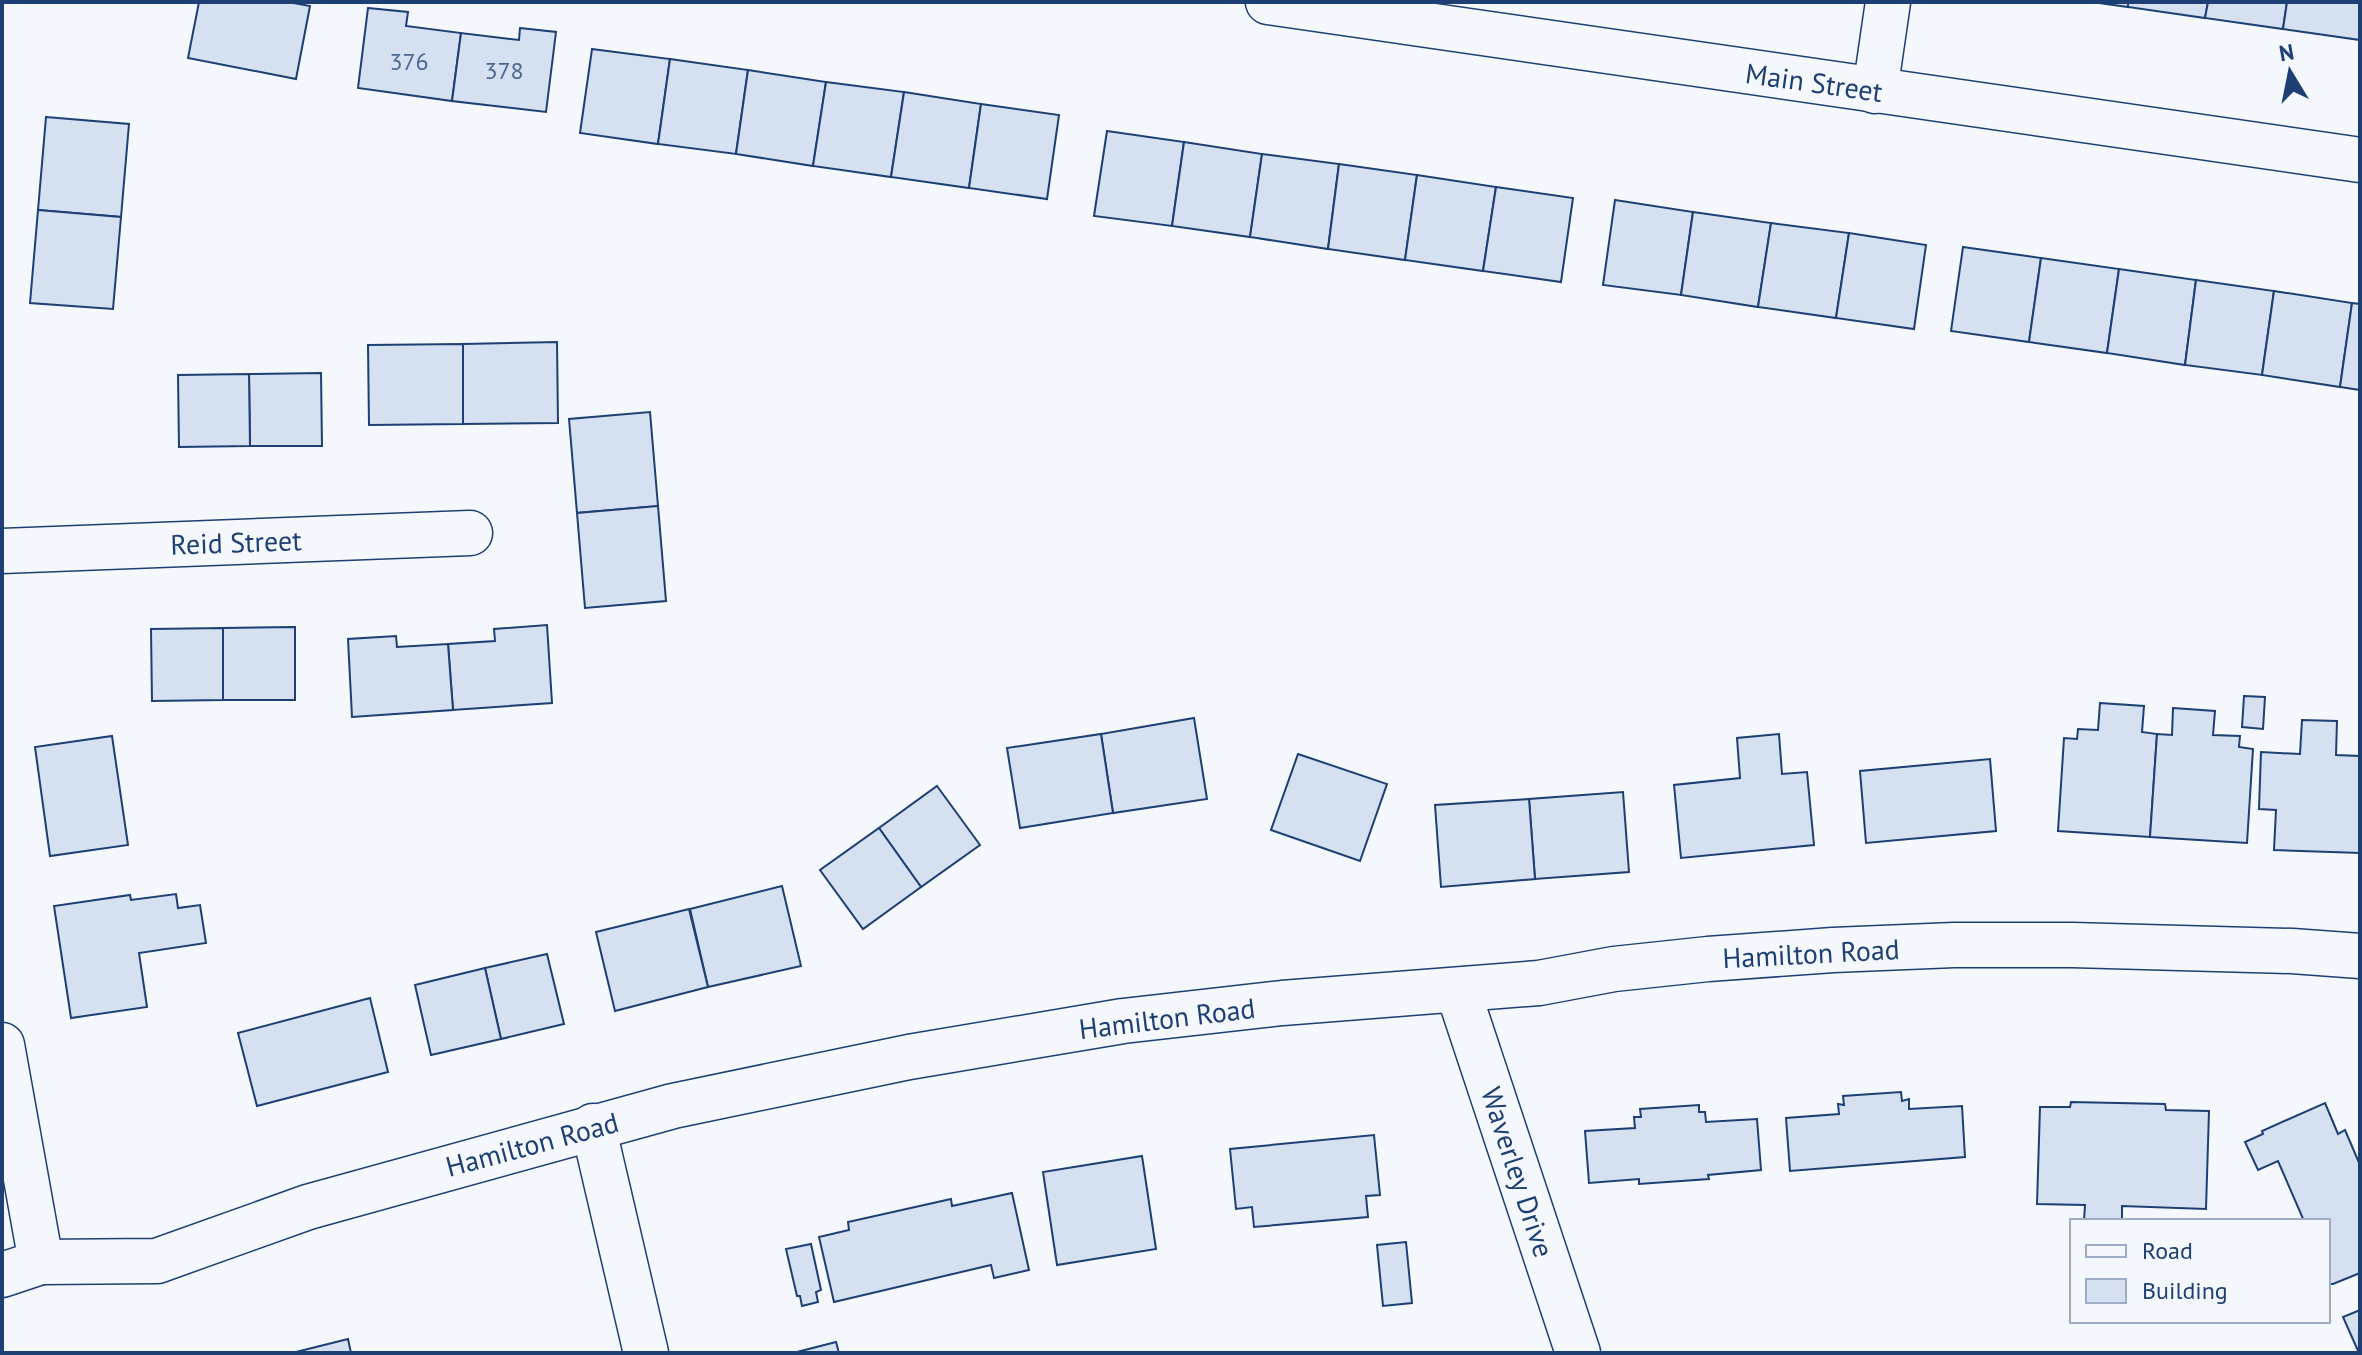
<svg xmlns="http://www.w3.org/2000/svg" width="2362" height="1355" font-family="'PT Sans',sans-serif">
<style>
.building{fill:#d5e0f0;stroke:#1d3f73;stroke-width:2}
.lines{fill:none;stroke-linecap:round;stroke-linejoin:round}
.minor-casing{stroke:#1d3f73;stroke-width:47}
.secondary-casing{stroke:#1d3f73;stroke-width:47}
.minor{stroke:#f4f7fb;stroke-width:44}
.secondary{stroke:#f4f7fb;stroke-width:44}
.labels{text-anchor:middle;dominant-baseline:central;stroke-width:6;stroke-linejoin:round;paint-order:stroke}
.number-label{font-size:24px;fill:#4b6792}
.street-label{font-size:28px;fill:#1d3f73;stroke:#f4f7fb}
</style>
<rect width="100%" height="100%" fill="#f4f7fb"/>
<g class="building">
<path d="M 199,2 L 288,2 L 310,6 L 296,79 L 188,58 Z"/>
<path d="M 2092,2 L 2128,2 L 2128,7 Z"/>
<path d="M 2128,2 L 2208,2 L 2205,18 L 2128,7 Z"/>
<path d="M 2208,2 L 2287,2 L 2283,29 L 2205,18 Z"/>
<path d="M 2287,2 L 2360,2 L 2360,40 L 2283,29 Z"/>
<path d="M 368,8 L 408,12 L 406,26 L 461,33 L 452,101 L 358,88 Z"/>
<path d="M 520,28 L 556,32 L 546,112 L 452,101 L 461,33 L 519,40 Z"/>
<path d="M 592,49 L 670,59 L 658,144 L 580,133 Z"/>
<path d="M 670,59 L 748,70 L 736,154 L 658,144 Z"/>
<path d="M 748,70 L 826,82 L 813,166 L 736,154 Z"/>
<path d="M 826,82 L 904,92 L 891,177 L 813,166 Z"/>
<path d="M 904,92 L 981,104 L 969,188 L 891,177 Z"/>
<path d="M 981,104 L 1059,115 L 1047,199 L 969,188 Z"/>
<path d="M 46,117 L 129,124 L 121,217 L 38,210 Z"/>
<path d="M 1107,131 L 1184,142 L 1172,226 L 1094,216 Z"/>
<path d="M 1184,142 L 1262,154 L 1250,237 L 1172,226 Z"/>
<path d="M 1262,154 L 1339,164 L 1328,249 L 1250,237 Z"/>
<path d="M 1339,164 L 1417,175 L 1405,260 L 1328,249 Z"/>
<path d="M 1417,175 L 1496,187 L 1483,271 L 1405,260 Z"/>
<path d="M 1496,187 L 1573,198 L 1561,282 L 1483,271 Z"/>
<path d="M 1615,200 L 1693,212 L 1681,295 L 1603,285 Z"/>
<path d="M 38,210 L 121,217 L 113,309 L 30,303 Z"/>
<path d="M 1693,212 L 1771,223 L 1758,307 L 1681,295 Z"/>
<path d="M 1771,223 L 1849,233 L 1836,318 L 1758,307 Z"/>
<path d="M 1849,233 L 1926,245 L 1914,329 L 1836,318 Z"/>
<path d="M 1963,247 L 2041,258 L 2029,342 L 1951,331 Z"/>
<path d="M 2041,258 L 2119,269 L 2107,353 L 2029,342 Z"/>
<path d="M 2119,269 L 2196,280 L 2185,365 L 2107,353 Z"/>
<path d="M 2196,280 L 2274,291 L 2262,375 L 2185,365 Z"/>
<path d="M 2274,291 L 2352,303 L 2340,387 L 2262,375 Z"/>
<path d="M 2352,303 L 2360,304 L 2360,390 L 2340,387 Z"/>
<path d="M 557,342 L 558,423 L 463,424 L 463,344 Z"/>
<path d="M 463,344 L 463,424 L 369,425 L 368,345 Z"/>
<path d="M 321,373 L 322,446 L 250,446 L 249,374 Z"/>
<path d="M 249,374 L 250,446 L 179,447 L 178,375 Z"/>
<path d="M 650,412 L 658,506 L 577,513 L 569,419 Z"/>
<path d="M 658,506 L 666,601 L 585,608 L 577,513 Z"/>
<path d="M 547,625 L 552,703 L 453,710 L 448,644 L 495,641 L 494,629 Z"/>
<path d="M 295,627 L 295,700 L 223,700 L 223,628 Z"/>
<path d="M 223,628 L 223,700 L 152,701 L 151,629 Z"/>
<path d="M 396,636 L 397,647 L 448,644 L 453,710 L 352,717 L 348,639 Z"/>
<path d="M 2244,696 L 2265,697 L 2263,729 L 2242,727 Z"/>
<path d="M 2100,703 L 2144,706 L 2142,732 L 2157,734 L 2150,837 L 2058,831 L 2064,738 L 2077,739 L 2078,729 L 2098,730 Z"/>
<path d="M 2173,708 L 2215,711 L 2213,735 L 2240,736 L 2239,747 L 2253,749 L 2247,843 L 2150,837 L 2157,734 L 2172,735 Z"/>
<path d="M 1194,718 L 1207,799 L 1113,813 L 1101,734 Z"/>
<path d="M 2302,720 L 2337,721 L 2336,755 L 2360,756 L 2360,853 L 2274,850 L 2276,810 L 2259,809 L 2261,752 L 2300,754 Z"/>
<path d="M 1101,734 L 1113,813 L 1020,828 L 1007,748 Z"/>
<path d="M 1779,734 L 1782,774 L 1807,772 L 1814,845 L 1681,858 L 1674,785 L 1740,778 L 1737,738 Z"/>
<path d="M 112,736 L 128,845 L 50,856 L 35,747 Z"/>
<path d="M 1298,754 L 1387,784 L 1360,861 L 1271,830 Z"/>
<path d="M 1990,759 L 1996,831 L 1866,843 L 1860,771 Z"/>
<path d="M 937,786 L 980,845 L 921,887 L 879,828 Z"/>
<path d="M 1623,792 L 1629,872 L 1535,879 L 1529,799 Z"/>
<path d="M 1529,799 L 1535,879 L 1441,887 L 1435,805 Z"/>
<path d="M 879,828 L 921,887 L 863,929 L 820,870 Z"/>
<path d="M 782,886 L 801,966 L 708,987 L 690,909 Z"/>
<path d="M 176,894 L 178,908 L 200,905 L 206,943 L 139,953 L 147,1007 L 71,1018 L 54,906 L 130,895 L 131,900 Z"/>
<path d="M 689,909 L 708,987 L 615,1011 L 596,932 Z"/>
<path d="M 547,954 L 564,1024 L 501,1039 L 485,968 Z"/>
<path d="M 485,968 L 501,1039 L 431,1055 L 415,985 Z"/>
<path d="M 370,998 L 388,1072 L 257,1106 L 238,1033 Z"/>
<path d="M 1901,1092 L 1902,1101 L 1909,1099 L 1909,1109 L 1962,1106 L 1965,1157 L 1790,1171 L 1786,1118 L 1839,1114 L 1838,1104 L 1844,1105 L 1843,1096 Z"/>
<path d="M 2071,1102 L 2165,1104 L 2166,1110 L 2209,1111 L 2206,1209 L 2122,1206 L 2122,1221 L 2084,1221 L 2085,1205 L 2037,1204 L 2040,1107 L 2070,1107 Z"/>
<path d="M 2325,1103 L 2338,1134 L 2345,1130 L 2360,1165 L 2360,1273 L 2333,1284 L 2328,1284 L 2328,1221 L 2304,1221 L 2278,1161 L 2258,1170 L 2245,1142 L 2263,1134 L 2262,1131 Z"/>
<path d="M 1699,1105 L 1699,1112 L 1705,1112 L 1706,1122 L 1757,1119 L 1761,1170 L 1708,1175 L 1709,1179 L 1639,1184 L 1639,1179 L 1589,1183 L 1585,1131 L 1635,1128 L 1634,1117 L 1641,1117 L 1640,1109 Z"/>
<path d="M 1374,1135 L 1380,1195 L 1366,1196 L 1368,1217 L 1254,1227 L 1252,1207 L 1236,1209 L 1230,1149 Z"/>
<path d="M 1142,1156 L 1156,1249 L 1057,1265 L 1043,1172 Z"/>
<path d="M 1012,1193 L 1029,1270 L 994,1278 L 991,1265 L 834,1302 L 819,1237 L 849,1230 L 848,1222 L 951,1199 L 952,1206 Z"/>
<path d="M 1406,1242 L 1412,1303 L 1383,1306 L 1377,1245 Z"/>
<path d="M 811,1244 L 821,1290 L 816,1292 L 818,1302 L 802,1306 L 800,1296 L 797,1296 L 786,1249 Z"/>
<path d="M 2360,1310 L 2360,1353 L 2359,1353 L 2343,1317 Z"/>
<path d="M 348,1339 L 351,1353 L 292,1353 Z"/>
<path d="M 836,1342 L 839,1353 L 793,1353 Z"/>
</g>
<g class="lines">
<defs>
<g id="minor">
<path d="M 1875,91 L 1888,2"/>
<path d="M 2,551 L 470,533"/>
<path d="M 1458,991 L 1578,1353"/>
<path d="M 2,1045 L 41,1262"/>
<path d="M 593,1126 L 646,1353"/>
<path d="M 2,1275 L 41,1262 L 157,1261 L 308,1207 L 673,1106 L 909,1057 L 1123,1021 L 1282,1003 L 1539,983 L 1614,969 L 1708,959 L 1833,950 L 1954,945 L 2072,945 L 2292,951 L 2360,956"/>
</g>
<path id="secondary" d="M 1268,2 L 2360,160"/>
</defs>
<use href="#minor" class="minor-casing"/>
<use href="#secondary" class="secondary-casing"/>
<use href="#minor" class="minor"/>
<use href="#secondary" class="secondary"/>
</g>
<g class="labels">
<g class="number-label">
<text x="409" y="61">376</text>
<text x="504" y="70">378</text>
</g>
<g class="street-label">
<text transform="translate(1814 82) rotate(8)">Main Street</text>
<text transform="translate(236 542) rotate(-2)">Reid Street</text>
<text transform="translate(1811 953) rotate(-3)">Hamilton Road</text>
<text transform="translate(1167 1018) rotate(-7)">Hamilton Road</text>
<text transform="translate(532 1144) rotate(-15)">Hamilton Road</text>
<text transform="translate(1518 1172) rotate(72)">Waverley Drive</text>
</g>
</g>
<rect width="2362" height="1355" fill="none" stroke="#1d3f73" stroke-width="8"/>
<rect x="2070" y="1219" width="260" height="104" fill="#f4f7fb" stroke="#9eadc5" stroke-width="2"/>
<rect x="2086" y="1245" width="40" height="12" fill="#f4f7fb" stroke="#9eadc5" stroke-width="2"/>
<text x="2142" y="1259" font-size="24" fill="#1d3f73">Road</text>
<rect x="2086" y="1279" width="40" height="24" fill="#d5e0f0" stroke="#9eadc5" stroke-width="2"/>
<text x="2142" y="1299" font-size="24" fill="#1d3f73">Building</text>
<g transform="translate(2290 72) rotate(350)" stroke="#f4f7fb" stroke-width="6" paint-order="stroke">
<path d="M0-6L14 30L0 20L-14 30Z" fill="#1d3f73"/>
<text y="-12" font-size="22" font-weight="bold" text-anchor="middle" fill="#1d3f73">N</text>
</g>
</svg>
